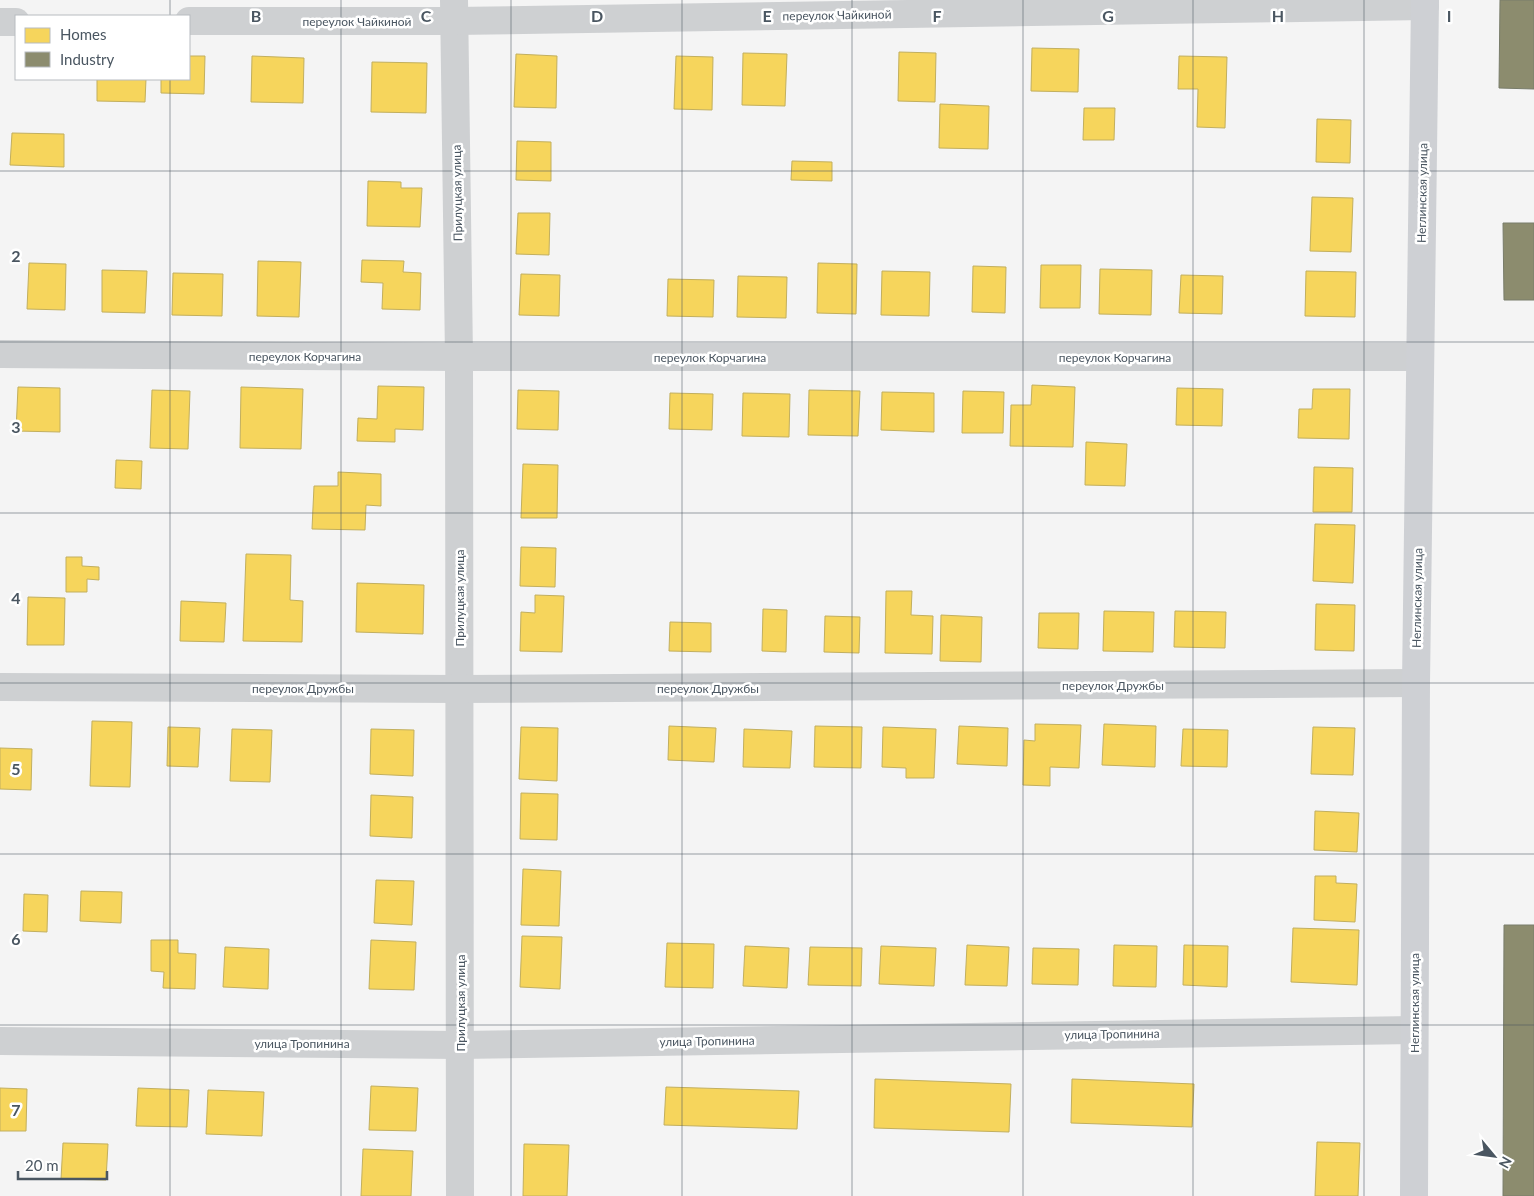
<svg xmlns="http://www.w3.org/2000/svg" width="1534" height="1196" font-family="Lato,sans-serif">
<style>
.homes{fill:#f6d55c;stroke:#c2af5e}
.industry{fill:#8c8c6e;stroke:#787c6a}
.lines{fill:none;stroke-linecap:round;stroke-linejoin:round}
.street{stroke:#ced0d2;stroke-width:28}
.secondary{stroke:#ced0d4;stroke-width:28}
.grid{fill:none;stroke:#4a5661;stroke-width:1;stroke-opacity:0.55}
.labels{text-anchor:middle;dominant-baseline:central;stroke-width:5;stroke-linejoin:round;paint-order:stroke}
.street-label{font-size:12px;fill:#4a5661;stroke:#fff}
.grid-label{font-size:16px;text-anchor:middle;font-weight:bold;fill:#4a5661;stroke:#fff;stroke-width:5;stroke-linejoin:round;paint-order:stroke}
</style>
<rect width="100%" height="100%" fill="#f4f4f4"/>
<g class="homes">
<path d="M 1032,48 L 1079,49 L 1078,92 L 1031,91 Z"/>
<path d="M 899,52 L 936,53 L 935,102 L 898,101 Z"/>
<path d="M 743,53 L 787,54 L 785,106 L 742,105 Z"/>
<path d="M 516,54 L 557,56 L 556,108 L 514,107 Z"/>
<path d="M 189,56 L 205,56 L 204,94 L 161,93 L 161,79 L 189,79 Z"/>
<path d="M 252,56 L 304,58 L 303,103 L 251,102 Z"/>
<path d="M 676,56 L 713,57 L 712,110 L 674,109 Z"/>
<path d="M 1179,56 L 1227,57 L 1225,128 L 1197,127 L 1198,89 L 1178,89 Z"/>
<path d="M 372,62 L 427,63 L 426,113 L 371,112 Z"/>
<path d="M 97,79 L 146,79 L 145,102 L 97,101 Z"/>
<path d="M 940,104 L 989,106 L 988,149 L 939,148 Z"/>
<path d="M 1084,108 L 1115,108 L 1114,140 L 1083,140 Z"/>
<path d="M 1317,119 L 1351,120 L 1350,163 L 1316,162 Z"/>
<path d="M 12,133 L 64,134 L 64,167 L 10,165 Z"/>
<path d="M 517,141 L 551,142 L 551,181 L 516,180 Z"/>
<path d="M 792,161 L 832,162 L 832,181 L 791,180 Z"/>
<path d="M 368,181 L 401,182 L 401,188 L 422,188 L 420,227 L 367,226 Z"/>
<path d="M 1312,197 L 1353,198 L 1351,252 L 1310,251 Z"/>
<path d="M 518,213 L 550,213 L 549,255 L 516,254 Z"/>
<path d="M 362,260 L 404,261 L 403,272 L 421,273 L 420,310 L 382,309 L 383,283 L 361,282 Z"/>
<path d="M 258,261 L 301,262 L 299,317 L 257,316 Z"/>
<path d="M 29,263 L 66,264 L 65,310 L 27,309 Z"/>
<path d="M 818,263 L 857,264 L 856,314 L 817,313 Z"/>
<path d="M 1041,265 L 1081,265 L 1080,308 L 1040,308 Z"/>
<path d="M 973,266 L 1006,267 L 1005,313 L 972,312 Z"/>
<path d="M 1100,269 L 1152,270 L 1151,315 L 1099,314 Z"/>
<path d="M 102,270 L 147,271 L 145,313 L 102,312 Z"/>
<path d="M 882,271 L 930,272 L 929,316 L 881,315 Z"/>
<path d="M 1306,271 L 1356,272 L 1355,317 L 1305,316 Z"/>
<path d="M 173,273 L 223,274 L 222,316 L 172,315 Z"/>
<path d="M 521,274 L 560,275 L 559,316 L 519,315 Z"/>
<path d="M 1181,275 L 1223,276 L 1222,314 L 1179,313 Z"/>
<path d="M 738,276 L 787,277 L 786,318 L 737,317 Z"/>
<path d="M 668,279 L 714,280 L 713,317 L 667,316 Z"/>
<path d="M 1032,385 L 1075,387 L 1073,447 L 1010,446 L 1011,405 L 1031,405 Z"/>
<path d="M 378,386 L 424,387 L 423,430 L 395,429 L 395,442 L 357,441 L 358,418 L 377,419 Z"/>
<path d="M 18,387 L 60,388 L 60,432 L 16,431 Z"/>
<path d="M 241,387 L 303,389 L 301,449 L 240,448 Z"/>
<path d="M 1177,388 L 1223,389 L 1222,426 L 1176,425 Z"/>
<path d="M 1313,389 L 1350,389 L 1349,439 L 1298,438 L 1299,409 L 1312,409 Z"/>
<path d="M 152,390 L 190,391 L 188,449 L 150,448 Z"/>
<path d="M 518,390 L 559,391 L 558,430 L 517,429 Z"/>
<path d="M 809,390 L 860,391 L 858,436 L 808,435 Z"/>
<path d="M 963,391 L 1004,392 L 1003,433 L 962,433 Z"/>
<path d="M 882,392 L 934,393 L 934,432 L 881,430 Z"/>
<path d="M 670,393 L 713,394 L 712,430 L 669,429 Z"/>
<path d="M 743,393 L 790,394 L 789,437 L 742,436 Z"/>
<path d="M 1086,442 L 1127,444 L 1125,486 L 1085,485 Z"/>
<path d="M 116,460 L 142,461 L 141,489 L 115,488 Z"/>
<path d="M 523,464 L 558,465 L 557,518 L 521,518 Z"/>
<path d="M 1314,467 L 1353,468 L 1352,512 L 1313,512 Z"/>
<path d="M 338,472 L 381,474 L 381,506 L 366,505 L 365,530 L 312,529 L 314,486 L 338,486 Z"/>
<path d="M 1315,524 L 1355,525 L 1353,583 L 1313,581 Z"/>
<path d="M 521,547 L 556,548 L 555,587 L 520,586 Z"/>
<path d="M 246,554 L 291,555 L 290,600 L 303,601 L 302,642 L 243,641 Z"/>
<path d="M 66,557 L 82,557 L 82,566 L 99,567 L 99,580 L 87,579 L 87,592 L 66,592 Z"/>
<path d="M 357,583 L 424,585 L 423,634 L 356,632 Z"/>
<path d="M 886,591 L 912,591 L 911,615 L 933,616 L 932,654 L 885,653 Z"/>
<path d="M 535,595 L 564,596 L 562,652 L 520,651 L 521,612 L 535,613 Z"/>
<path d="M 28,597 L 65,598 L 64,645 L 27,645 Z"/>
<path d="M 181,601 L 226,603 L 224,642 L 180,641 Z"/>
<path d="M 1316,604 L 1355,605 L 1354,651 L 1315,650 Z"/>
<path d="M 763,609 L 787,610 L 786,652 L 762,651 Z"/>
<path d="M 1104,611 L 1154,612 L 1153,652 L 1103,651 Z"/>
<path d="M 1175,611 L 1226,612 L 1225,648 L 1174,647 Z"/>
<path d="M 1039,613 L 1079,613 L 1078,649 L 1038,648 Z"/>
<path d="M 941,615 L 982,617 L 981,662 L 940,661 Z"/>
<path d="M 825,616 L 860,617 L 859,653 L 824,652 Z"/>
<path d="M 670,622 L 711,623 L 711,652 L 669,651 Z"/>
<path d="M 92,721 L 132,722 L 130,787 L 90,786 Z"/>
<path d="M 1035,724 L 1081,725 L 1079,768 L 1050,767 L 1050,786 L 1023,785 L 1024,740 L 1035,741 Z"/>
<path d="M 1104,724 L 1156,726 L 1155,767 L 1102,765 Z"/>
<path d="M 669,726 L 716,728 L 714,762 L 668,760 Z"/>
<path d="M 815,726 L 862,727 L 861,768 L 814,767 Z"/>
<path d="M 959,726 L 1008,728 L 1007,766 L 957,764 Z"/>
<path d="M 168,727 L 200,728 L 198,767 L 167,766 Z"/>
<path d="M 521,727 L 558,728 L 557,781 L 519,779 Z"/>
<path d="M 883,727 L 936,729 L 934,778 L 906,778 L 906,768 L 882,767 Z"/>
<path d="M 1313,727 L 1355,728 L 1353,775 L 1311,774 Z"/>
<path d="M 232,729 L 272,730 L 270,782 L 230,781 Z"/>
<path d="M 371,729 L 414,730 L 413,776 L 370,774 Z"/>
<path d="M 744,729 L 792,731 L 790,768 L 743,767 Z"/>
<path d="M 1183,729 L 1228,730 L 1227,767 L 1181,766 Z"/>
<path d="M 0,748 L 32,749 L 31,790 L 0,789 Z"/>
<path d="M 521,793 L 558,794 L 557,840 L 520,839 Z"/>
<path d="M 371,795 L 413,797 L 412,838 L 370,836 Z"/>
<path d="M 1315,811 L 1359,813 L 1357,852 L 1314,850 Z"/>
<path d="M 523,869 L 561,871 L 559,926 L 521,925 Z"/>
<path d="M 1315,876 L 1336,876 L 1336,883 L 1357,884 L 1355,922 L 1314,920 Z"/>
<path d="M 376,880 L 414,881 L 412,925 L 374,923 Z"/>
<path d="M 81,891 L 122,892 L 121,923 L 80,921 Z"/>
<path d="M 24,894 L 48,895 L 47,932 L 23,931 Z"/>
<path d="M 1293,928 L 1359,930 L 1357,985 L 1291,982 Z"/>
<path d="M 522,936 L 562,937 L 560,989 L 520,987 Z"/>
<path d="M 151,940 L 178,940 L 178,953 L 196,954 L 195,989 L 163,988 L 164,972 L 151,971 Z"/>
<path d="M 371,940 L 416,942 L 414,990 L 369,989 Z"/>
<path d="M 667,943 L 714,944 L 713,988 L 665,987 Z"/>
<path d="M 967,945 L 1009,947 L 1007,986 L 965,985 Z"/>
<path d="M 1114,945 L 1157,946 L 1156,987 L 1113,986 Z"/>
<path d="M 1184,945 L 1228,946 L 1227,987 L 1183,985 Z"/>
<path d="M 745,946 L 789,948 L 787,988 L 743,986 Z"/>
<path d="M 881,946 L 936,948 L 934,986 L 879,984 Z"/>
<path d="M 225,947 L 269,949 L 268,989 L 223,987 Z"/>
<path d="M 810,947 L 862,948 L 861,986 L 808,985 Z"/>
<path d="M 1033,948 L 1079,949 L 1078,985 L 1032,984 Z"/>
<path d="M 875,1079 L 1011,1084 L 1009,1132 L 874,1128 Z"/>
<path d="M 1072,1079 L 1194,1084 L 1192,1127 L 1071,1123 Z"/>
<path d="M 371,1086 L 418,1088 L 416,1131 L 369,1130 Z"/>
<path d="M 666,1087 L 799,1091 L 797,1129 L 664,1125 Z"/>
<path d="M 0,1088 L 27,1089 L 26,1131 L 0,1131 Z"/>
<path d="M 138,1088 L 189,1090 L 187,1127 L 136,1126 Z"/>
<path d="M 208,1090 L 264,1092 L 262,1136 L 206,1134 Z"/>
<path d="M 1317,1142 L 1360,1143 L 1358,1196 L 1315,1196 Z"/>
<path d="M 63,1143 L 108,1144 L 106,1180 L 61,1179 Z"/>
<path d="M 524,1144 L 569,1145 L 567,1196 L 523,1196 Z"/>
<path d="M 363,1149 L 413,1151 L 411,1196 L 361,1196 Z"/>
</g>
<g class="industry">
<path d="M 1500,0 L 1534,0 L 1534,89 L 1499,88 Z"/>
<path d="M 1503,223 L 1534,223 L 1534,300 L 1504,300 Z"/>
<path d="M 1504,925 L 1534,925 L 1534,1196 L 1503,1196 Z"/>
</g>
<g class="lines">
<g class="street">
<path d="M 454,0 L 459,357 L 460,1196"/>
<path d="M 189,21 L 454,21 L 1425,6"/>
<path d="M 0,22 L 16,22"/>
<path d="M 0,354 L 459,357 L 1419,357"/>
<path d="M 0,687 L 459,689 L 1416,683"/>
<path d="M 0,1041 L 460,1045 L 1414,1030"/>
</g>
<path class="secondary" d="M 1414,1196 L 1416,683 L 1425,0"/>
</g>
<path class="grid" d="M 170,0 L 170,16M 341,0 L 341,1196M 511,0 L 511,1196M 682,0 L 682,1196M 852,0 L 852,1196M 1023,0 L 1023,1196M 1193,0 L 1193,1196M 1364,0 L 1364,1196M 170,79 L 170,1196M 0,171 L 1534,171M 0,342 L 1534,342M 0,513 L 1534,513M 0,683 L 1534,683M 0,854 L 1534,854M 0,1025 L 1534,1025"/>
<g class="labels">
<g class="street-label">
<text transform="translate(837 15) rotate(-1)">переулок Чайкиной</text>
<text x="357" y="21">переулок Чайкиной</text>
<text transform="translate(457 193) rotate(-91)">Прилуцкая улица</text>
<text transform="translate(1422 193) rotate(-89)">Неглинская улица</text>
<text x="305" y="356">переулок Корчагина</text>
<text x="710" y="357">переулок Корчагина</text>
<text x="1115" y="357">переулок Корчагина</text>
<text transform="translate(459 598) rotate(-90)">Прилуцкая улица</text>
<text transform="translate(1417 598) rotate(-89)">Неглинская улица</text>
<text x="1113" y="685">переулок Дружбы</text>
<text x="303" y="688">переулок Дружбы</text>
<text x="708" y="688">переулок Дружбы</text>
<text transform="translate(460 1003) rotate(-90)">Прилуцкая улица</text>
<text transform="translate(1414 1003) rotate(-90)">Неглинская улица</text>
<text transform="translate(1112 1034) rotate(-1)">улица Тропинина</text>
<text transform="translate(707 1041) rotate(-1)">улица Тропинина</text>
<text x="302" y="1043">улица Тропинина</text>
</g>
</g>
<g class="grid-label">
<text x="256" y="22">B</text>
<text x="426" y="22">C</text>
<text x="597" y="22">D</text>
<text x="767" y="22">E</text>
<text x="937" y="22">F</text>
<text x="1108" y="22">G</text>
<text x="1278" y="22">H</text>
<text x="1449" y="22">I</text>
<text x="16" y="262">2</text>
<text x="16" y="433">3</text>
<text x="16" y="604">4</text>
<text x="16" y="775">5</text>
<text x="16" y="945">6</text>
<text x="16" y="1116">7</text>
</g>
<rect x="15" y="15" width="175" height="65" fill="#ffffff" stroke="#b7bbc0"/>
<rect x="25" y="28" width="25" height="15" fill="#f6d55c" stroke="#b7bbc0"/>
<text x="60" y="40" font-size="15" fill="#4a5661">Homes</text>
<rect x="25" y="52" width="25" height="15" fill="#8c8c6e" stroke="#b7bbc0"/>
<text x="60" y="65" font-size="15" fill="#4a5661">Industry</text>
<g transform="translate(1494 1156) rotate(119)" stroke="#ffffff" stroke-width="4" paint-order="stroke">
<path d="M0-4L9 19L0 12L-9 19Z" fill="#4a5661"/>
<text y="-8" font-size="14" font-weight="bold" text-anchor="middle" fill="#4a5661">N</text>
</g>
<path d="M18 1171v8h89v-8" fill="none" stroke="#4a5661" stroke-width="2.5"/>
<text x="25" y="1171" font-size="15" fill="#4a5661" stroke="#ffffff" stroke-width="4" paint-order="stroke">20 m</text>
</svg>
